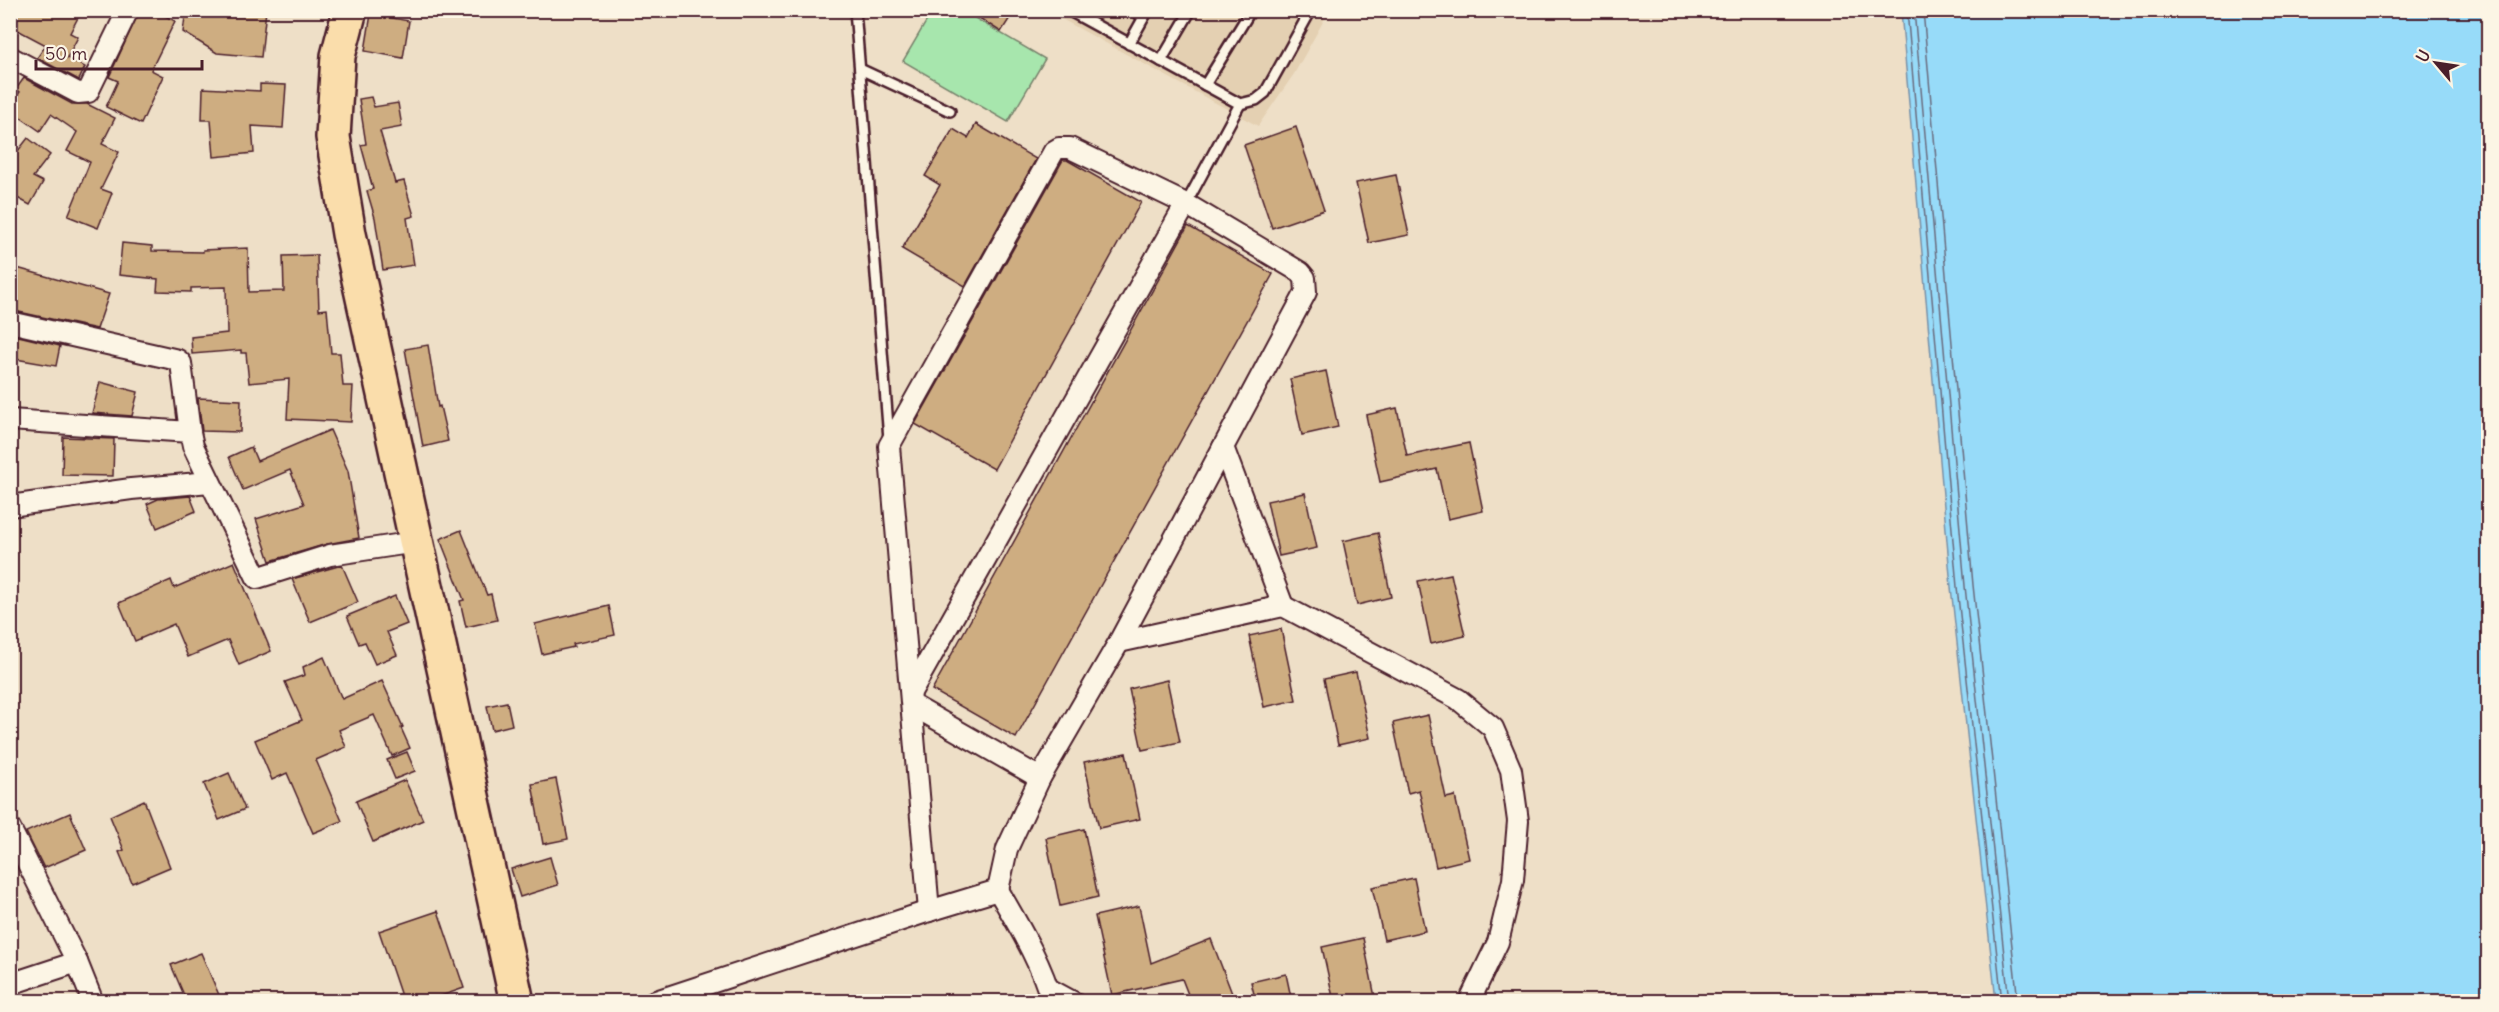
<svg xmlns="http://www.w3.org/2000/svg" width="2499" height="1012" font-family="Delius,sans-serif">
<style>
.built{fill:#e4d0b2}
.green{fill:#a7e6ad;stroke:#78826c;stroke-width:1.5}
.water{fill:#97dbf9;stroke:#7890a7;stroke-width:1.5}
.lines{fill:none;stroke-linecap:round;stroke-linejoin:round}
.shore{stroke:#696a7d;stroke-width:1.5}
.building{fill:#cead81;stroke:#4a1f2b;stroke-width:1.5}
.lane-casing{stroke:#4a1f2b;stroke-width:14}
.street-casing{stroke:#4a1f2b;stroke-width:24}
.highway-casing{stroke:#4a1f2b;stroke-width:38}
.lane{stroke:#fcf5e5;stroke-width:9}
.street{stroke:#fcf5e5;stroke-width:20}
.highway{stroke:#faddab;stroke-width:33}
</style>
<rect width="100%" height="100%" fill="#eedfc7"/>
<filter id="ink" filterUnits="userSpaceOnUse"><feTurbulence type="fractalNoise" baseFrequency=".0167" numOctaves="2"/><feDisplacementMap in="SourceGraphic" scale="12" xChannelSelector="R" yChannelSelector="G"/><feConvolveMatrix kernelMatrix="1 2 1 2 8 2 1 2 1" color-interpolation-filters="sRGB"/></filter>
<g filter="url(#ink)">
<path class="built" d="M 1047,11 L 1329,11 L 1294,74 L 1258,126 Z"/>
<path class="green" d="M 933,10 L 963,11 L 1045,59 L 1008,122 L 903,61 Z"/>
<path class="water" d="M 1901,11 L 2488,11 L 2488,1001 L 1996,1001 L 1951,587 Z"/>
<g class="lines">
<g class="shore">
<path d="M 1907,10 L 1957,587 L 2002,1002"/>
<path d="M 1914,10 L 1965,586 L 2009,1002"/>
<path d="M 1923,10 L 1973,585 L 2018,1002"/>
</g>
</g>
<g class="building">
<path d="M 10,10 L 82,10 L 70,33 L 78,37 L 67,58 L 85,67 L 79,80 L 37,58 L 46,45 L 10,26 Z"/>
<path d="M 140,10 L 154,10 L 175,21 L 151,70 L 163,76 L 141,124 L 106,107 L 118,81 L 109,77 Z"/>
<path d="M 186,10 L 266,10 L 261,57 L 217,53 L 183,32 Z"/>
<path d="M 967,10 L 1015,10 L 1001,32 Z"/>
<path d="M 371,14 L 409,21 L 403,58 L 365,51 Z"/>
<path d="M 24,78 L 72,104 L 87,104 L 115,118 L 102,144 L 119,152 L 101,189 L 112,193 L 98,228 L 68,216 L 90,162 L 67,151 L 77,132 L 51,114 L 40,131 L 10,110 L 10,105 L 20,92 L 16,89 Z"/>
<path d="M 260,84 L 286,85 L 283,128 L 252,126 L 254,153 L 214,157 L 211,120 L 202,120 L 203,88 L 260,91 Z"/>
<path d="M 371,97 L 374,107 L 398,103 L 402,127 L 380,131 L 395,183 L 404,181 L 414,216 L 407,218 L 414,265 L 383,270 L 375,218 L 367,191 L 373,189 L 361,145 L 366,144 L 359,99 Z"/>
<path d="M 976,124 L 1036,159 L 965,286 L 902,249 L 940,185 L 925,176 L 953,129 L 968,138 Z"/>
<path d="M 1296,127 L 1324,210 L 1272,228 L 1244,145 Z"/>
<path d="M 28,138 L 50,155 L 33,177 L 43,182 L 30,205 L 10,194 L 10,161 Z"/>
<path d="M 1063,160 L 1067,160 L 1141,202 L 994,469 L 915,424 Z"/>
<path d="M 1396,175 L 1409,235 L 1369,243 L 1356,183 Z"/>
<path d="M 1188,226 L 1273,274 L 1016,738 L 932,690 Z"/>
<path d="M 122,243 L 152,246 L 152,251 L 203,252 L 203,250 L 248,248 L 249,292 L 284,291 L 283,256 L 317,255 L 319,310 L 327,309 L 331,353 L 340,353 L 343,386 L 353,386 L 351,422 L 287,419 L 289,379 L 249,383 L 246,353 L 241,353 L 241,350 L 192,354 L 191,337 L 227,333 L 226,287 L 191,288 L 191,292 L 157,291 L 158,279 L 119,275 Z"/>
<path d="M 10,266 L 109,294 L 97,329 L 10,310 Z"/>
<path d="M 10,334 L 60,346 L 56,366 L 10,358 Z"/>
<path d="M 428,345 L 438,407 L 440,406 L 448,441 L 423,447 L 405,349 Z"/>
<path d="M 1326,371 L 1338,427 L 1302,435 L 1290,379 Z"/>
<path d="M 100,382 L 138,392 L 132,416 L 92,413 Z"/>
<path d="M 198,398 L 241,400 L 240,432 L 202,431 Z"/>
<path d="M 1397,408 L 1407,456 L 1469,443 L 1483,511 L 1448,519 L 1437,469 L 1380,482 L 1366,415 Z"/>
<path d="M 330,430 L 348,471 L 359,538 L 327,544 L 270,561 L 256,519 L 304,504 L 290,470 L 243,490 L 229,457 L 251,447 L 257,461 Z"/>
<path d="M 63,437 L 114,439 L 113,476 L 62,475 Z"/>
<path d="M 1305,493 L 1317,548 L 1279,556 L 1267,501 Z"/>
<path d="M 190,496 L 196,511 L 157,528 L 147,504 L 158,499 Z"/>
<path d="M 461,530 L 487,595 L 491,594 L 497,620 L 466,627 L 460,601 L 464,600 L 440,539 Z"/>
<path d="M 1378,533 L 1391,597 L 1357,605 L 1343,541 Z"/>
<path d="M 234,562 L 271,651 L 239,665 L 228,640 L 188,657 L 174,624 L 135,641 L 119,603 L 171,580 L 174,588 Z"/>
<path d="M 342,565 L 358,602 L 310,622 L 292,579 Z"/>
<path d="M 1451,574 L 1465,636 L 1431,644 L 1418,581 Z"/>
<path d="M 395,596 L 407,624 L 387,632 L 397,655 L 375,664 L 365,642 L 359,644 L 347,616 Z"/>
<path d="M 609,606 L 615,635 L 573,644 L 574,647 L 542,654 L 535,624 Z"/>
<path d="M 1281,629 L 1296,700 L 1264,707 L 1249,636 Z"/>
<path d="M 324,657 L 342,699 L 382,681 L 403,727 L 401,728 L 410,748 L 392,756 L 374,715 L 339,730 L 346,747 L 316,760 L 342,821 L 313,833 L 287,773 L 272,780 L 255,740 L 302,720 L 285,682 L 305,675 L 303,667 Z"/>
<path d="M 1356,672 L 1370,738 L 1338,745 L 1324,679 Z"/>
<path d="M 1167,680 L 1180,742 L 1142,750 L 1129,689 Z"/>
<path d="M 507,702 L 512,725 L 492,730 L 487,706 Z"/>
<path d="M 1428,715 L 1446,798 L 1455,796 L 1469,859 L 1436,867 L 1419,790 L 1408,793 L 1393,723 Z"/>
<path d="M 407,752 L 415,771 L 395,779 L 387,760 Z"/>
<path d="M 1126,753 L 1140,819 L 1099,828 L 1084,762 Z"/>
<path d="M 229,773 L 245,809 L 219,820 L 204,784 Z"/>
<path d="M 556,779 L 568,839 L 543,844 L 532,784 Z"/>
<path d="M 405,780 L 423,820 L 373,842 L 356,801 Z"/>
<path d="M 144,800 L 170,867 L 132,883 L 119,852 L 124,850 L 110,816 Z"/>
<path d="M 70,813 L 86,850 L 44,868 L 26,832 Z"/>
<path d="M 1084,829 L 1098,897 L 1060,906 L 1046,838 Z"/>
<path d="M 550,857 L 558,885 L 520,897 L 511,869 Z"/>
<path d="M 1414,878 L 1425,931 L 1384,940 L 1372,887 Z"/>
<path d="M 1139,906 L 1151,963 L 1211,939 L 1233,996 L 1218,1002 L 1191,1002 L 1182,979 L 1112,995 L 1095,916 Z"/>
<path d="M 438,911 L 464,988 L 424,1002 L 403,1002 L 379,931 Z"/>
<path d="M 1363,938 L 1376,1002 L 1334,1002 L 1322,947 Z"/>
<path d="M 201,953 L 222,1002 L 187,1002 L 171,965 Z"/>
<path d="M 1286,974 L 1292,1002 L 1256,1002 L 1251,982 Z"/>
</g>
<g class="lines">
<defs>
<g id="lane">
<path d="M 855,10 L 889,439"/>
<path d="M 1068,10 L 1240,104 L 1256,100 L 1265,93 L 1311,10"/>
<path d="M 1132,10 L 1144,17"/>
<path d="M 1129,44 L 1148,10"/>
<path d="M 1161,61 L 1191,10"/>
<path d="M 860,69 L 950,111"/>
<path d="M 1205,85 L 1251,10"/>
<path d="M 1186,204 L 1240,104"/>
</g>
<g id="street">
<path d="M 10,57 L 78,93 L 88,92 L 128,10"/>
<path d="M 10,322 L 178,360 L 181,363 L 190,432"/>
<path d="M 10,420 L 190,432 L 193,446 L 257,578 L 330,555 L 416,542"/>
<path d="M 1223,447 L 1283,606"/>
<path d="M 10,506 L 131,489 L 210,482"/>
<path d="M 1119,642 L 1283,606 L 1458,699 L 1493,728 L 1511,770 L 1518,821 L 1513,880 L 1498,942 L 1469,1002"/>
<path d="M 911,692 L 1186,204 L 1300,272 L 1305,278 L 1306,292 L 1119,642 L 1040,778 L 1007,849 L 998,890"/>
<path d="M 912,705 L 1040,778"/>
<path d="M 10,828 L 77,962 L 93,1002"/>
<path d="M 929,911 L 998,890 C 1018,925 1041,962 1052,1002"/>
<path d="M 10,984 L 77,962"/>
<path d="M 1049,989 L 1073,1002"/>
<path d="M 653,1002 L 929,911 L 889,446 L 1054,151 L 1059,148 L 1070,148 L 1186,204"/>
</g>
<path id="highway" d="M 350,10 L 338,56 L 333,137 L 349,234 L 517,1002"/>
</defs>
<use href="#lane" class="lane-casing"/>
<use href="#street" class="street-casing"/>
<use href="#highway" class="highway-casing"/>
<use href="#lane" class="lane"/>
<use href="#street" class="street"/>
<use href="#highway" class="highway"/>
</g>
</g>
<rect width="2499" height="1012" fill="none" stroke="#fcf5e5" stroke-width="36"/>
<rect x="18" y="18" width="2463" height="976" fill="none" stroke="#4a1f2b" stroke-width="2" filter="url(#ink)"/>
<g transform="translate(2436 63) rotate(299)" stroke="#fcf5e5" stroke-width="4.5" paint-order="stroke">
<path d="M0-4.5L10 22L0 15L-10 22Z" fill="#4a1f2b"/>
<text y="-9" font-size="16" font-weight="bold" text-anchor="middle" fill="#4a1f2b">U</text>
</g>
<path d="M36 60v9h166v-9" fill="none" stroke="#4a1f2b" stroke-width="3"/>
<text x="45" y="60" font-size="18" fill="#4a1f2b" stroke="#fcf5e5" stroke-width="4.5" paint-order="stroke">50 m</text>
</svg>
